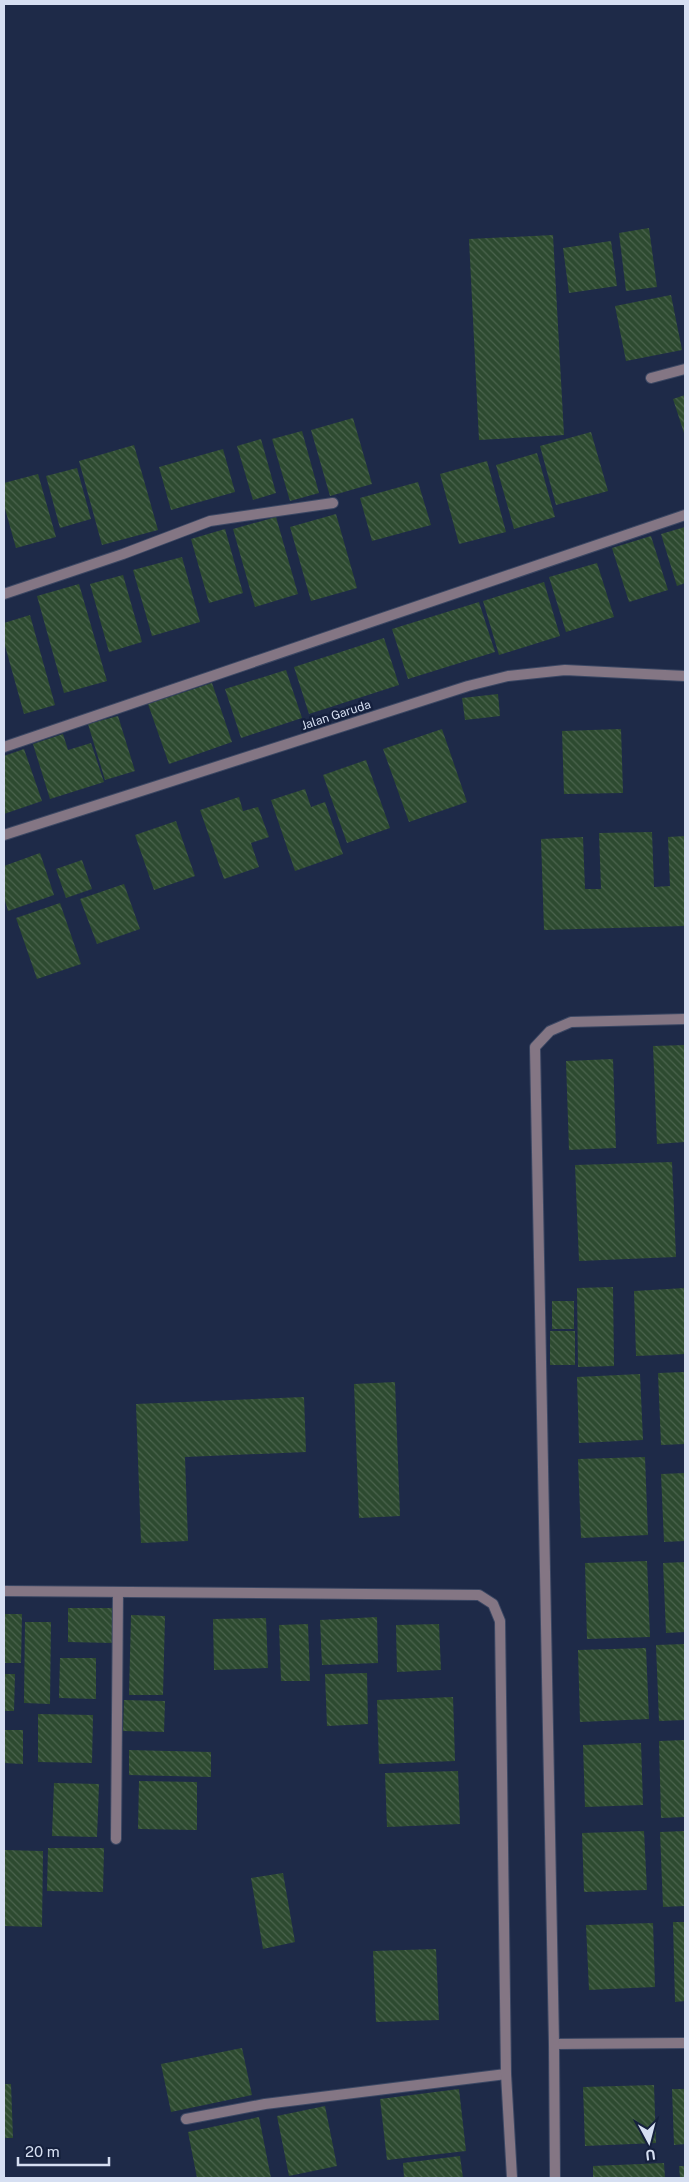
<svg xmlns="http://www.w3.org/2000/svg" width="689" height="2182" font-family="'Public Sans',sans-serif">
<style>
.building{fill:url(#building-back-hatch)}
.lines{fill:none;stroke-linecap:round;stroke-linejoin:round}
.minor-casing{stroke:#3b4763;stroke-width:12}
.tertiary-casing{stroke:#3b4763;stroke-width:12}
.minor{stroke:#847684;stroke-width:10}
.tertiary{stroke:#847684;stroke-width:10}
.labels{text-anchor:middle;dominant-baseline:central;stroke-width:5;stroke-linejoin:round;paint-order:stroke}
.street-label{font-size:12px;fill:#d6dff2;stroke:#15203d}
</style>
<defs>
<pattern id="building-back-hatch" width="6" height="6" patternUnits="userSpaceOnUse" patternTransform="scale(1.25)"><rect width="6" height="6" fill="#2d4a30"/><path d="M-1 5l2 2M0 0l6 6M5-1l2 2" fill="none" stroke="#4b644e"/></pattern>
</defs>
<rect width="100%" height="100%" fill="#1e2a48"/>
<g class="building">
<path d="M 649,228 L 657,287 L 626,291 L 619,233 Z"/>
<path d="M 553,235 L 564,435 L 479,440 L 469,239 Z"/>
<path d="M 611,241 L 617,286 L 569,293 L 563,248 Z"/>
<path d="M 671,295 L 682,350 L 626,361 L 615,306 Z"/>
<path d="M 685,395 L 685,436 L 673,399 Z"/>
<path d="M 353,418 L 372,484 L 330,496 L 311,430 Z"/>
<path d="M 302,431 L 319,493 L 290,501 L 272,439 Z"/>
<path d="M 591,432 L 608,491 L 556,505 L 540,446 Z"/>
<path d="M 261,439 L 276,493 L 253,500 L 237,446 Z"/>
<path d="M 134,445 L 158,530 L 102,545 L 79,461 Z"/>
<path d="M 223,449 L 235,492 L 171,510 L 159,467 Z"/>
<path d="M 537,453 L 555,517 L 514,529 L 496,465 Z"/>
<path d="M 487,461 L 506,532 L 459,544 L 440,474 Z"/>
<path d="M 77,468 L 91,519 L 60,528 L 46,476 Z"/>
<path d="M 38,474 L 56,537 L 16,548 L 4,505 L 4,483 Z"/>
<path d="M 418,482 L 431,525 L 372,541 L 360,498 Z"/>
<path d="M 336,514 L 357,588 L 311,601 L 290,527 Z"/>
<path d="M 276,517 L 298,594 L 255,607 L 233,529 Z"/>
<path d="M 685,527 L 685,583 L 677,586 L 661,534 Z"/>
<path d="M 225,529 L 243,593 L 209,603 L 191,539 Z"/>
<path d="M 651,536 L 668,590 L 629,602 L 612,548 Z"/>
<path d="M 182,557 L 200,622 L 152,636 L 133,570 Z"/>
<path d="M 597,563 L 614,617 L 566,632 L 549,577 Z"/>
<path d="M 123,575 L 142,642 L 109,652 L 90,584 Z"/>
<path d="M 544,582 L 560,636 L 499,655 L 483,601 Z"/>
<path d="M 79,584 L 107,681 L 64,693 L 37,596 Z"/>
<path d="M 479,602 L 495,652 L 408,679 L 392,629 Z"/>
<path d="M 30,615 L 55,705 L 24,714 L 4,642 L 4,623 Z"/>
<path d="M 384,638 L 399,685 L 309,714 L 294,667 Z"/>
<path d="M 286,670 L 302,718 L 241,738 L 225,689 Z"/>
<path d="M 212,683 L 232,742 L 169,764 L 148,704 Z"/>
<path d="M 498,694 L 500,716 L 465,720 L 462,698 Z"/>
<path d="M 118,716 L 135,771 L 105,780 L 88,724 Z"/>
<path d="M 442,729 L 467,802 L 409,822 L 383,749 Z"/>
<path d="M 621,729 L 623,793 L 564,794 L 562,731 Z"/>
<path d="M 63,734 L 68,750 L 91,743 L 104,782 L 50,799 L 33,744 Z"/>
<path d="M 24,749 L 42,801 L 4,814 L 4,756 Z"/>
<path d="M 366,760 L 390,828 L 347,843 L 323,775 Z"/>
<path d="M 305,789 L 311,807 L 325,802 L 343,854 L 295,871 L 271,800 Z"/>
<path d="M 239,797 L 243,811 L 258,807 L 269,837 L 251,843 L 259,867 L 224,879 L 200,810 Z"/>
<path d="M 176,821 L 195,876 L 154,890 L 135,835 Z"/>
<path d="M 652,832 L 654,887 L 670,886 L 668,837 L 685,836 L 685,926 L 544,930 L 541,839 L 583,837 L 585,889 L 601,889 L 599,833 Z"/>
<path d="M 40,853 L 54,895 L 8,911 L 4,897 L 4,866 Z"/>
<path d="M 82,860 L 92,889 L 66,898 L 56,869 Z"/>
<path d="M 124,884 L 140,929 L 97,944 L 80,899 Z"/>
<path d="M 60,903 L 81,964 L 37,979 L 16,918 Z"/>
<path d="M 685,1045 L 685,1142 L 657,1144 L 653,1046 Z"/>
<path d="M 613,1059 L 616,1148 L 569,1150 L 566,1061 Z"/>
<path d="M 672,1162 L 676,1257 L 579,1261 L 575,1165 Z"/>
<path d="M 613,1287 L 614,1366 L 578,1367 L 577,1288 Z"/>
<path d="M 685,1288 L 685,1354 L 636,1356 L 634,1291 Z"/>
<rect x="552" y="1301" width="22" height="28"/>
<rect x="550" y="1331" width="25" height="34"/>
<path d="M 685,1372 L 685,1444 L 661,1445 L 658,1373 Z"/>
<path d="M 640,1374 L 643,1440 L 579,1443 L 577,1377 Z"/>
<path d="M 395,1382 L 400,1516 L 359,1518 L 354,1384 Z"/>
<path d="M 304,1397 L 306,1452 L 185,1457 L 188,1541 L 141,1543 L 136,1404 Z"/>
<path d="M 645,1457 L 648,1535 L 581,1538 L 578,1459 Z"/>
<path d="M 685,1473 L 685,1541 L 664,1542 L 661,1474 Z"/>
<path d="M 647,1561 L 650,1637 L 587,1639 L 585,1563 Z"/>
<path d="M 685,1562 L 685,1632 L 666,1633 L 663,1563 Z"/>
<path d="M 68,1608 L 112,1608 L 112,1643 L 68,1642 Z"/>
<path d="M 4,1614 L 22,1614 L 21,1663 L 4,1663 Z"/>
<path d="M 131,1615 L 165,1616 L 163,1695 L 129,1695 Z"/>
<path d="M 377,1617 L 378,1663 L 322,1665 L 320,1620 Z"/>
<path d="M 266,1618 L 268,1668 L 214,1670 L 213,1619 Z"/>
<path d="M 25,1622 L 51,1622 L 50,1704 L 24,1703 Z"/>
<path d="M 308,1624 L 310,1681 L 281,1681 L 279,1625 Z"/>
<path d="M 439,1624 L 441,1670 L 397,1672 L 396,1625 Z"/>
<path d="M 685,1644 L 685,1720 L 659,1721 L 656,1645 Z"/>
<path d="M 646,1648 L 649,1719 L 580,1722 L 578,1650 Z"/>
<path d="M 60,1658 L 96,1658 L 96,1699 L 59,1698 Z"/>
<path d="M 367,1673 L 368,1724 L 327,1726 L 325,1674 Z"/>
<path d="M 4,1674 L 15,1674 L 14,1711 L 4,1711 Z"/>
<path d="M 453,1697 L 455,1761 L 379,1764 L 377,1700 Z"/>
<path d="M 124,1700 L 165,1701 L 164,1732 L 123,1731 Z"/>
<path d="M 38,1714 L 93,1715 L 92,1763 L 38,1762 Z"/>
<path d="M 4,1730 L 23,1730 L 23,1764 L 4,1763 Z"/>
<path d="M 685,1740 L 685,1817 L 661,1818 L 659,1741 Z"/>
<path d="M 641,1743 L 643,1805 L 585,1807 L 583,1745 Z"/>
<path d="M 129,1750 L 211,1752 L 211,1777 L 129,1775 Z"/>
<path d="M 458,1771 L 460,1824 L 387,1827 L 385,1773 Z"/>
<path d="M 139,1781 L 197,1782 L 197,1830 L 138,1829 Z"/>
<path d="M 54,1783 L 99,1784 L 97,1837 L 52,1836 Z"/>
<path d="M 644,1831 L 647,1890 L 584,1892 L 582,1833 Z"/>
<path d="M 685,1831 L 685,1906 L 663,1907 L 660,1832 Z"/>
<path d="M 48,1848 L 104,1848 L 103,1892 L 47,1891 Z"/>
<path d="M 4,1850 L 43,1851 L 42,1927 L 4,1926 Z"/>
<path d="M 283,1873 L 295,1942 L 263,1949 L 251,1878 Z"/>
<path d="M 673,1922 L 685,1922 L 685,2001 L 675,2002 Z"/>
<path d="M 653,1923 L 655,1987 L 589,1990 L 586,1925 Z"/>
<path d="M 436,1949 L 439,2020 L 376,2022 L 373,1951 Z"/>
<path d="M 242,2048 L 252,2095 L 171,2112 L 161,2064 Z"/>
<path d="M 4,2084 L 11,2084 L 13,2138 L 4,2138 Z"/>
<path d="M 654,2085 L 656,2143 L 585,2146 L 583,2087 Z"/>
<path d="M 459,2089 L 466,2151 L 387,2160 L 380,2099 Z"/>
<path d="M 672,2089 L 685,2089 L 685,2144 L 674,2145 Z"/>
<path d="M 325,2106 L 337,2166 L 289,2176 L 277,2116 Z"/>
<path d="M 259,2117 L 271,2178 L 197,2178 L 188,2132 Z"/>
<path d="M 460,2156 L 463,2178 L 404,2178 L 403,2163 Z"/>
<path d="M 664,2163 L 665,2178 L 593,2178 L 593,2166 Z"/>
<path d="M 679,2166 L 685,2166 L 685,2178 L 680,2178 Z"/>
</g>
<g class="lines">
<defs>
<g id="minor">
<path d="M 651,378 L 685,369"/>
<path d="M 4,594 L 123,554 L 210,521 L 333,503"/>
<path d="M 4,747 L 685,515"/>
<path d="M 4,835 L 468,686 L 508,676 L 565,670 L 685,676"/>
<path d="M 116,1839 L 118,1592"/>
<path d="M 554,2044 L 685,2043"/>
<path d="M 186,2119 L 265,2104 L 506,2074"/>
<path d="M 555,2178 L 554,2044 L 535,1047 L 550,1031 L 571,1022 L 685,1019"/>
</g>
<path id="tertiary" d="M 4,1591 L 479,1595 L 493,1604 L 500,1621 L 506,2074 L 512,2178"/>
</defs>
<use href="#minor" class="minor-casing"/>
<use href="#tertiary" class="tertiary-casing"/>
<use href="#minor" class="minor"/>
<use href="#tertiary" class="tertiary"/>
</g>
<g class="labels">
<g class="street-label">
<text transform="translate(336 715) rotate(-18)">Jalan Garuda</text>
</g>
</g>
<rect width="689" height="2182" fill="none" stroke="#d6dff2" stroke-width="10"/>
<g transform="translate(649 2142) rotate(173)" stroke="#15203d" stroke-width="4" paint-order="stroke">
<path d="M0-4L9 19L0 12L-9 19Z" fill="#d6dff2"/>
<text y="-8" font-size="14" font-weight="bold" text-anchor="middle" fill="#d6dff2">U</text>
</g>
<path d="M18 2157v8h91v-8" fill="none" stroke="#d6dff2" stroke-width="2.5"/>
<text x="25" y="2157" font-size="15" fill="#d6dff2" stroke="#15203d" stroke-width="4" paint-order="stroke">20 m</text>
</svg>
